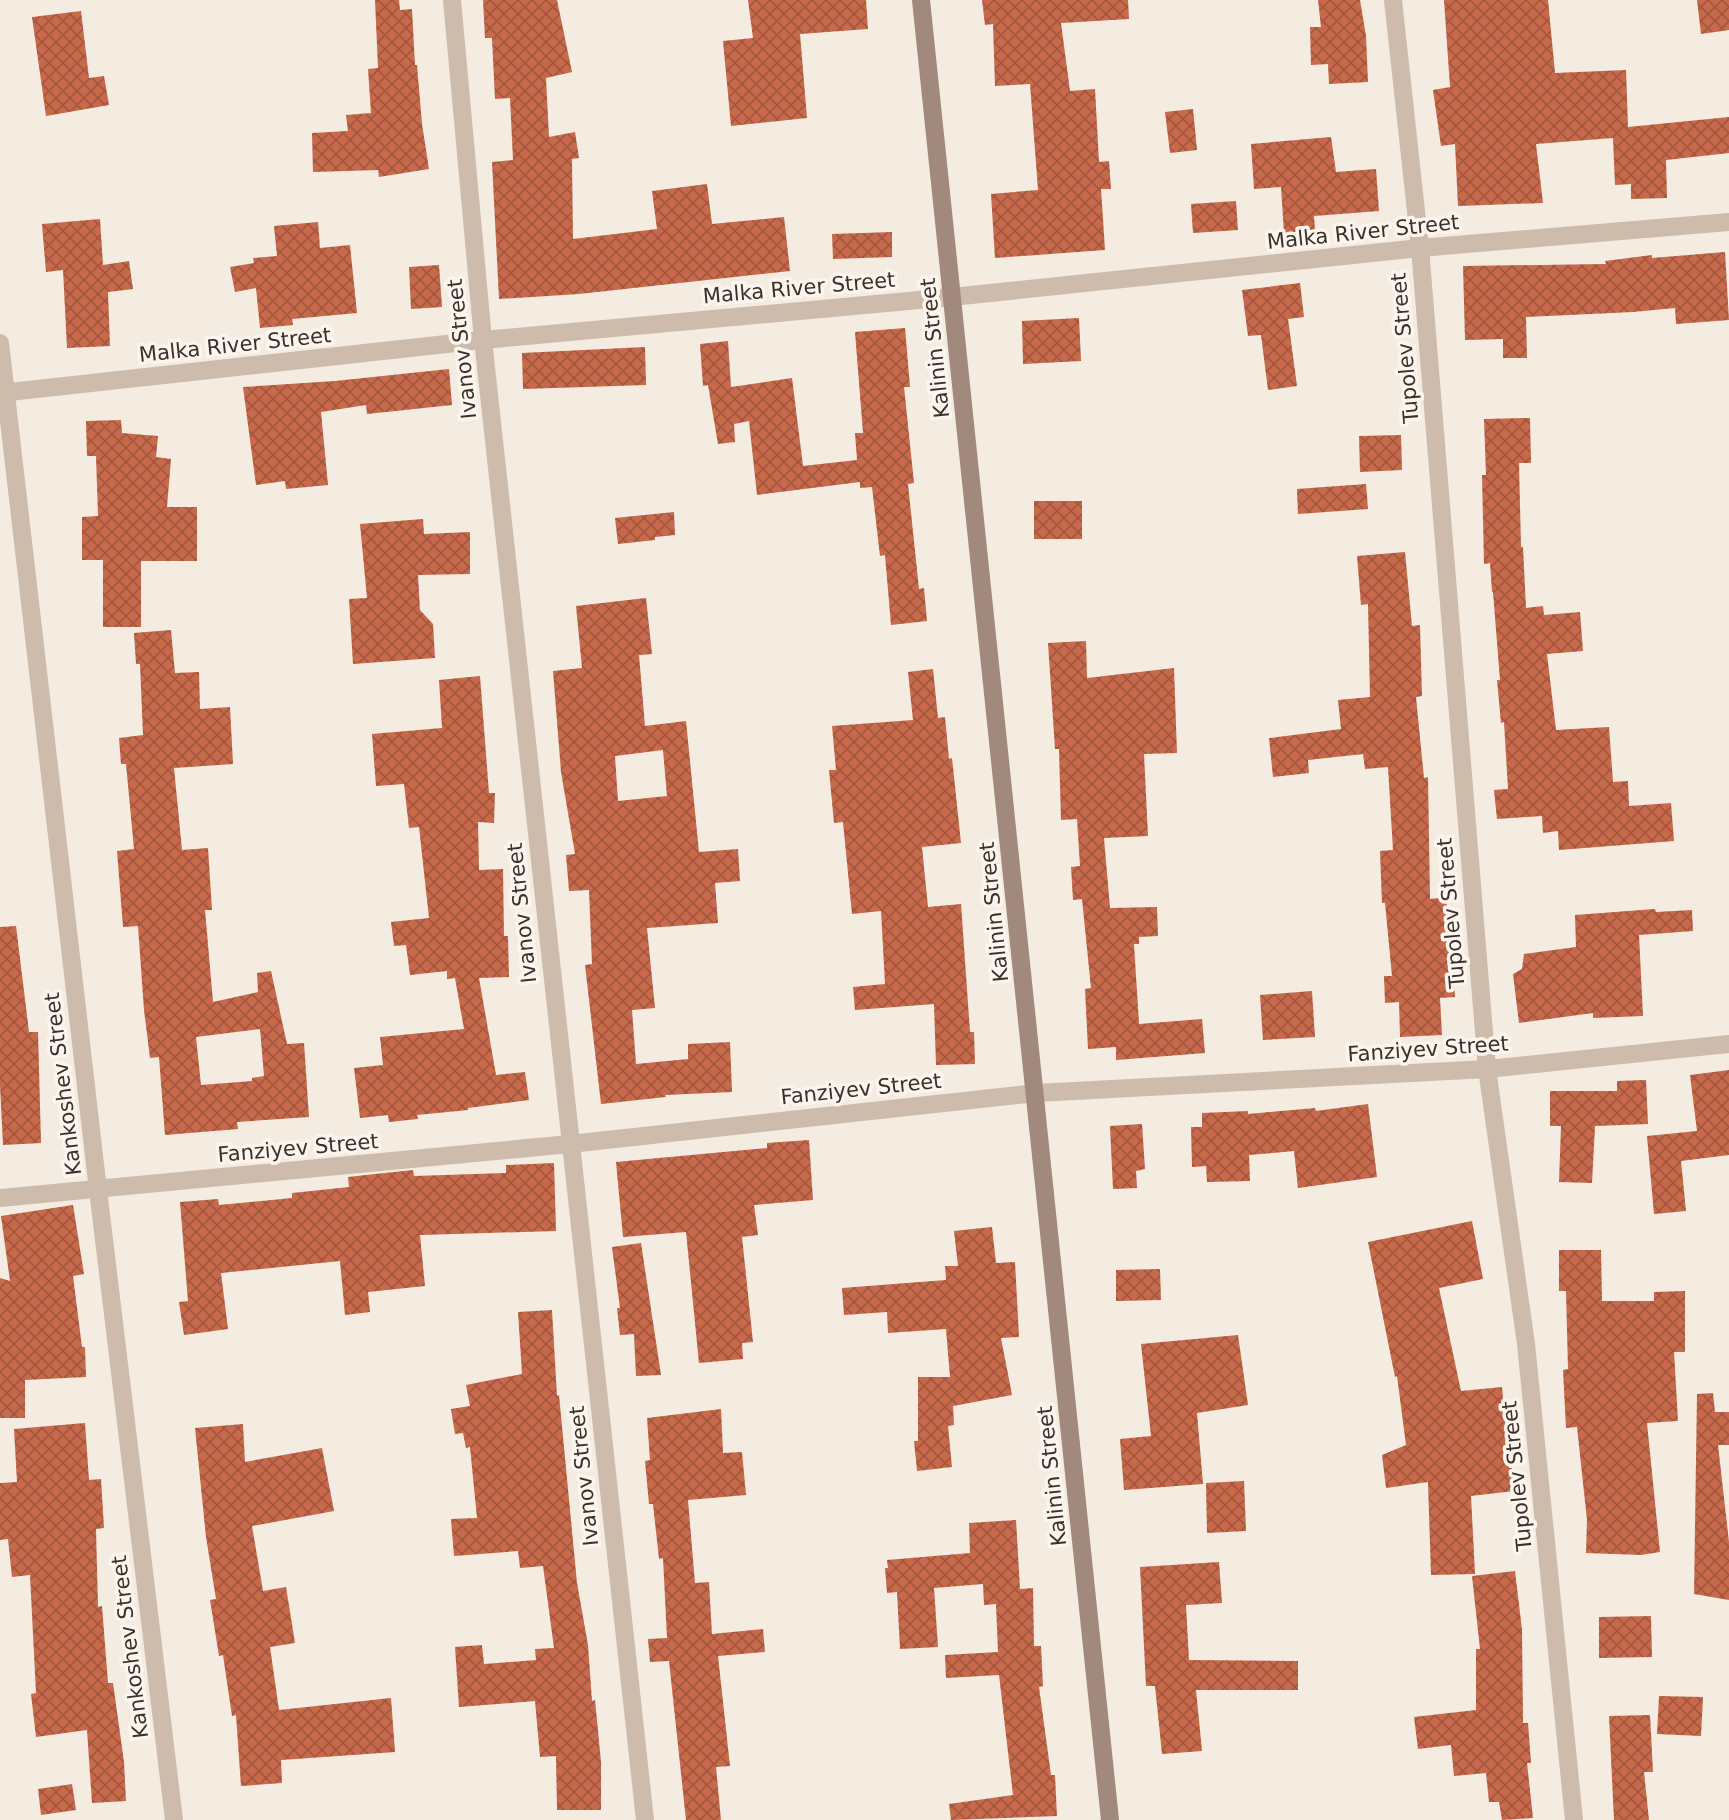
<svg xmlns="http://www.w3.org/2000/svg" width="1729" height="1820" font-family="'DejaVu Sans',sans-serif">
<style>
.building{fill:url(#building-cross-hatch);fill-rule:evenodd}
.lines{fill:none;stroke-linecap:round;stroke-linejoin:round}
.street{stroke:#cdbbac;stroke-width:18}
.secondary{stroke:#a18a7d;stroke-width:18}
.labels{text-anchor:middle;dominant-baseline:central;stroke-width:7;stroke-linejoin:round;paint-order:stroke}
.street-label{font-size:21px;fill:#3b302b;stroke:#fbf5ee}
</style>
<defs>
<pattern id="building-cross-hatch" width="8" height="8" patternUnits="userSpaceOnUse" patternTransform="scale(1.75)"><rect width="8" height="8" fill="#c8694b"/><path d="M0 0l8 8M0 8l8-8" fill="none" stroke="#a4573f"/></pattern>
</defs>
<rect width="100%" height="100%" fill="#f4ebe1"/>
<g class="building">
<path d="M 375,0 L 399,0 L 400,10 L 412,9 L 415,65 L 417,65 L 422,124 L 429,169 L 379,177 L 378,170 L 313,172 L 312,133 L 348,131 L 346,115 L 371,113 L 368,69 L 378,68 Z"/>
<path d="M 483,0 L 557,0 L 572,72 L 546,78 L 549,137 L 575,132 L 579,158 L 572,159 L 573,239 L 657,229 L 652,191 L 707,184 L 712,224 L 784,217 L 790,271 L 579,294 L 499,299 L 492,162 L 513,160 L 510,98 L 495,99 L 492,38 L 485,38 Z"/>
<path d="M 748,0 L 866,0 L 868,29 L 800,34 L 807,118 L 731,126 L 723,41 L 753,38 Z"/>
<path d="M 982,0 L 1128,0 L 1129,19 L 1061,23 L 1070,91 L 1095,89 L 1099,162 L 1109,161 L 1111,189 L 1101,189 L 1105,250 L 995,258 L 991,194 L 1038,190 L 1030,84 L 995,86 L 993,24 L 985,25 Z"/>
<path d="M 1318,0 L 1360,0 L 1366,36 L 1368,82 L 1329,84 L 1328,64 L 1311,65 L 1310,27 L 1321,27 Z"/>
<path d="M 1444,0 L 1548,0 L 1555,73 L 1626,70 L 1628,127 L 1729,117 L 1729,153 L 1666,160 L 1667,198 L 1631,199 L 1631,184 L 1615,185 L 1613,138 L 1536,144 L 1543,203 L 1458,206 L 1455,144 L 1441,146 L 1433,90 L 1450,87 Z"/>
<path d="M 1697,0 L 1729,0 L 1729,30 L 1701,34 Z"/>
<path d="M 81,11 L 89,78 L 104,76 L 109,105 L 46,116 L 32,17 Z"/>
<path d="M 1193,109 L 1197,150 L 1170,153 L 1165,112 Z"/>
<path d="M 1331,137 L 1336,172 L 1376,169 L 1379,211 L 1314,216 L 1315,230 L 1284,233 L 1281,187 L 1254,189 L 1251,144 Z"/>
<path d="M 1236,201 L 1238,230 L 1193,233 L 1191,204 Z"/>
<path d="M 100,219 L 103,265 L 129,261 L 133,289 L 108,292 L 110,346 L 67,348 L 63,270 L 46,272 L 42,224 Z"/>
<path d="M 318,222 L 320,248 L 350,245 L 357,313 L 292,319 L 293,325 L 260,328 L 256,288 L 235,292 L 230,267 L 254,263 L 253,258 L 277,256 L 274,226 Z"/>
<path d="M 892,232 L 892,257 L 833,259 L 832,234 Z"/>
<path d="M 1725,252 L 1729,320 L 1676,324 L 1675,308 L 1633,312 L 1526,317 L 1527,358 L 1503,358 L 1503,339 L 1465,340 L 1463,266 L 1606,264 L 1605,261 L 1652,255 L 1652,258 Z"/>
<path d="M 439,265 L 442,307 L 411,309 L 409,267 Z"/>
<path d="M 1300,283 L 1304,317 L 1288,319 L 1297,386 L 1268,390 L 1261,335 L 1248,336 L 1242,290 Z"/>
<path d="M 1079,318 L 1081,361 L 1023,364 L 1022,321 Z"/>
<path d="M 905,328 L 910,387 L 904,387 L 914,483 L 908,484 L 919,589 L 924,588 L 927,621 L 891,625 L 885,555 L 880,556 L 872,487 L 860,488 L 860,482 L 757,495 L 749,421 L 734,424 L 735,442 L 718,444 L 708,385 L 703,386 L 700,344 L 728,341 L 731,387 L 792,378 L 803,466 L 857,460 L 855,433 L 863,433 L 855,332 Z"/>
<path d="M 645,347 L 646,385 L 523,389 L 522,353 Z"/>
<path d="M 449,369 L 452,405 L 367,414 L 366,405 L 321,412 L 328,485 L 286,489 L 285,481 L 256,485 L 243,387 L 335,381 Z"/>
<path d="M 1530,418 L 1531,463 L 1519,463 L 1521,547 L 1523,547 L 1526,608 L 1543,606 L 1544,615 L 1580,612 L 1583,651 L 1547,654 L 1556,730 L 1609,727 L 1613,782 L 1628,781 L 1629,806 L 1671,803 L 1674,841 L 1559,850 L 1558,831 L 1543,833 L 1542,816 L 1497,819 L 1494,790 L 1508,789 L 1504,722 L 1501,723 L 1497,680 L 1500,680 L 1493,592 L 1492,592 L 1490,563 L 1484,564 L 1482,475 L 1486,475 L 1484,419 Z"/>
<path d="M 121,420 L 122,433 L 158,436 L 156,457 L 171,459 L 167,507 L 197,507 L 197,561 L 141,561 L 141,627 L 103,627 L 103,560 L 82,560 L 82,517 L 98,516 L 96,456 L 87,456 L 86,421 Z"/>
<path d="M 1401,435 L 1402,470 L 1360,472 L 1359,436 Z"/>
<path d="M 1366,484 L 1368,509 L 1298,514 L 1297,489 Z"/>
<rect x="1034" y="501" width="48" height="38"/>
<path d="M 674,512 L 675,535 L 655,537 L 655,540 L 618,544 L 615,518 Z"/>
<path d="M 423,519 L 424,534 L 470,532 L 470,574 L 418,575 L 420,610 L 433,624 L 435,658 L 353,664 L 349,599 L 367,598 L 360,524 Z"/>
<path d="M 1405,552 L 1412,626 L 1420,625 L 1422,696 L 1416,697 L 1424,778 L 1428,777 L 1430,899 L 1446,897 L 1455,997 L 1440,998 L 1442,1035 L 1400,1037 L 1399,1002 L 1385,1003 L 1384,976 L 1392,976 L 1385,903 L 1382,903 L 1380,851 L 1393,850 L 1388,767 L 1365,769 L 1363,754 L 1308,760 L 1309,773 L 1273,777 L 1269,738 L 1341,729 L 1338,700 L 1370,697 L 1368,604 L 1361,605 L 1357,556 Z"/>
<path d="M 646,598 L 652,654 L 639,655 L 645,726 L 686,721 L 699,852 L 738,849 L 740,881 L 715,883 L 718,923 L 647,928 L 655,1008 L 632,1010 L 636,1064 L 688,1059 L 688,1044 L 730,1042 L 732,1092 L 665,1095 L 666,1097 L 601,1104 L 585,965 L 592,964 L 589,890 L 569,891 L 566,855 L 575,854 L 561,772 L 553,671 L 582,668 L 576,606 ZM 663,750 L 667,796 L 618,801 L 615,756 Z"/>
<path d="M 171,630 L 175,673 L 199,672 L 200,709 L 230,707 L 233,764 L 174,768 L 182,850 L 208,848 L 212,910 L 205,910 L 213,1002 L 258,992 L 257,973 L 271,971 L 287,1044 L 304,1043 L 309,1117 L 237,1122 L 238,1129 L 165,1135 L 159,1057 L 150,1058 L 144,1010 L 138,926 L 123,927 L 117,851 L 134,849 L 126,764 L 121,764 L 119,738 L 143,735 L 140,664 L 136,664 L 134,633 ZM 260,1029 L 264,1076 L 252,1078 L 252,1081 L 201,1085 L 196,1037 Z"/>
<path d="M 1086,641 L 1087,678 L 1174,668 L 1177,753 L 1144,754 L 1148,836 L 1104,838 L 1110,908 L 1157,907 L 1158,936 L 1139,937 L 1139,944 L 1134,944 L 1139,1024 L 1202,1019 L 1205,1053 L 1116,1060 L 1116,1047 L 1088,1049 L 1085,989 L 1091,988 L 1082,899 L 1073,900 L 1071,867 L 1080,866 L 1077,819 L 1061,820 L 1059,749 L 1055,749 L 1048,643 Z"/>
<path d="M 933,669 L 938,718 L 945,717 L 949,759 L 952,758 L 961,843 L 922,847 L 928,907 L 961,904 L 970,1032 L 974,1032 L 975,1064 L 936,1065 L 934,1004 L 855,1010 L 853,987 L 885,984 L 881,911 L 852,914 L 843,822 L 834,823 L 829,770 L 836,770 L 832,726 L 913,720 L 908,672 Z"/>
<path d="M 480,676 L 489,793 L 495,793 L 494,823 L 478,822 L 479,870 L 503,869 L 504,936 L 508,936 L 509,977 L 479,978 L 496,1075 L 525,1072 L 529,1100 L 468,1108 L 468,1110 L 417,1115 L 418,1119 L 389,1122 L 388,1115 L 360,1118 L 354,1068 L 383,1065 L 380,1037 L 464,1029 L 455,978 L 447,979 L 447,971 L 410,975 L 406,945 L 394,946 L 391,922 L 429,918 L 419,827 L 409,828 L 404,784 L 376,786 L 372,734 L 442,728 L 439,680 Z"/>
<path d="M 1655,909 L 1656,912 L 1692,910 L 1693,931 L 1639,935 L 1643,1016 L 1593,1018 L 1593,1013 L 1519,1023 L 1513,974 L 1522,969 L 1524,954 L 1576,947 L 1575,915 Z"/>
<path d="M 16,926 L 29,1032 L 38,1032 L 41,1143 L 3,1145 L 0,1085 L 0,927 Z"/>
<path d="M 1312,991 L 1315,1037 L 1263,1040 L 1260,995 Z"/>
<path d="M 1729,1070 L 1729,1155 L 1681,1161 L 1686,1211 L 1654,1214 L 1647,1136 L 1697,1131 L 1690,1075 Z"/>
<path d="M 1646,1080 L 1648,1124 L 1595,1126 L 1592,1183 L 1559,1182 L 1561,1126 L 1550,1126 L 1550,1091 L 1617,1091 L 1617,1081 Z"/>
<path d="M 1368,1104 L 1377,1177 L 1298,1188 L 1294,1151 L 1249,1155 L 1250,1181 L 1207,1182 L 1206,1166 L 1192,1167 L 1191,1127 L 1202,1127 L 1202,1113 L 1248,1111 L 1248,1114 L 1315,1108 L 1316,1111 Z"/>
<path d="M 1142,1124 L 1145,1169 L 1136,1171 L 1137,1188 L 1113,1189 L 1110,1126 Z"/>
<path d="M 809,1140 L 813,1200 L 754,1205 L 758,1235 L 742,1237 L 753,1342 L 742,1343 L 743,1359 L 699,1363 L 686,1232 L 623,1237 L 616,1162 L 767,1148 L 767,1143 Z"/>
<path d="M 554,1163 L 556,1231 L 420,1235 L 425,1286 L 368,1292 L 370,1312 L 345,1315 L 340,1261 L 221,1273 L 228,1329 L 184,1335 L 179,1302 L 188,1301 L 180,1202 L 218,1199 L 219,1205 L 292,1198 L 292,1193 L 349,1187 L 348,1177 L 366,1175 L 413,1170 L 414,1176 L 506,1173 L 506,1165 Z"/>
<path d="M 73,1205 L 84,1274 L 73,1276 L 82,1347 L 85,1347 L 86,1377 L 25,1380 L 25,1418 L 0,1418 L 0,1278 L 10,1281 L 1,1216 Z"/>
<path d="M 1472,1221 L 1483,1279 L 1439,1288 L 1461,1391 L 1502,1387 L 1509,1468 L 1512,1468 L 1514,1491 L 1471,1496 L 1475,1574 L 1431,1575 L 1428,1482 L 1386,1488 L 1382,1455 L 1406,1445 L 1397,1376 L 1395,1377 L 1368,1242 Z"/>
<path d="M 992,1227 L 996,1263 L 1015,1262 L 1019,1337 L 1001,1338 L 1012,1395 L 953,1406 L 954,1425 L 948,1426 L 952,1467 L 917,1471 L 914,1441 L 918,1441 L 918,1377 L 950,1377 L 946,1329 L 888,1333 L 887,1312 L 844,1315 L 842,1288 L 946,1280 L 945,1266 L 958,1266 L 954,1231 Z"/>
<path d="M 641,1243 L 661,1375 L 636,1376 L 634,1334 L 620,1335 L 617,1308 L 620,1308 L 612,1247 Z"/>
<path d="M 1559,1250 L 1601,1250 L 1602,1301 L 1654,1301 L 1654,1292 L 1685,1291 L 1685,1352 L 1674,1352 L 1678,1421 L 1647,1423 L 1660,1552 L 1641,1555 L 1586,1553 L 1587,1520 L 1577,1427 L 1566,1428 L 1563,1370 L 1568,1369 L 1566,1291 L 1559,1291 Z"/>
<path d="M 1160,1269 L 1161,1300 L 1116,1301 L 1116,1270 Z"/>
<path d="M 552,1310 L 557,1396 L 559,1395 L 577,1583 L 588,1645 L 592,1701 L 595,1700 L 601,1762 L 601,1810 L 557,1810 L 556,1756 L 540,1757 L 535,1701 L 459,1707 L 455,1647 L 482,1645 L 484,1664 L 536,1660 L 535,1649 L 554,1648 L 543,1566 L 520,1568 L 518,1551 L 454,1556 L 451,1519 L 477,1518 L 470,1447 L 466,1448 L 463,1433 L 455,1434 L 451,1409 L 470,1406 L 466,1385 L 522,1374 L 518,1312 Z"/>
<path d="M 1238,1335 L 1248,1405 L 1197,1413 L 1203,1484 L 1124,1490 L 1120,1439 L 1151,1436 L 1141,1344 Z"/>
<path d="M 1713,1393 L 1715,1412 L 1729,1412 L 1729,1445 L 1718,1445 L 1729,1542 L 1729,1600 L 1694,1594 L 1697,1394 Z"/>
<path d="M 721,1409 L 723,1453 L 742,1452 L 746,1495 L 688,1500 L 695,1583 L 709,1582 L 712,1634 L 763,1629 L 765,1652 L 718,1656 L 730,1766 L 716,1767 L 721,1820 L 686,1820 L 669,1661 L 650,1662 L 648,1639 L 667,1638 L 663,1558 L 659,1559 L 653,1504 L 649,1504 L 645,1461 L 650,1460 L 647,1418 Z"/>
<path d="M 85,1423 L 89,1480 L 101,1479 L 104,1528 L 96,1529 L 98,1607 L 102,1606 L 108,1683 L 113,1683 L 124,1762 L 126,1801 L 92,1803 L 87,1730 L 36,1737 L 31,1694 L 36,1693 L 30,1575 L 12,1577 L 8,1539 L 0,1540 L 0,1483 L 17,1482 L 14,1429 Z"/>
<path d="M 243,1424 L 245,1462 L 322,1448 L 334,1511 L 252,1526 L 263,1591 L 286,1587 L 295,1643 L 270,1647 L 279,1710 L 391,1698 L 395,1752 L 281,1760 L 282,1783 L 241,1786 L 236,1715 L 232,1716 L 223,1655 L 219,1656 L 210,1600 L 216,1599 L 206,1537 L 195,1428 Z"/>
<path d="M 1244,1481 L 1246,1531 L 1207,1533 L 1206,1483 Z"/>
<path d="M 1016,1520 L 1020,1589 L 1033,1588 L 1034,1646 L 1041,1646 L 1043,1686 L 1039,1687 L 1051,1775 L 1055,1775 L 1057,1816 L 951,1820 L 949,1804 L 1013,1795 L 999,1675 L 946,1678 L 945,1655 L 998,1652 L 996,1604 L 984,1605 L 983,1584 L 934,1588 L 938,1647 L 900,1649 L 897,1592 L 887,1593 L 885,1568 L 888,1568 L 887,1560 L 970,1553 L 969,1523 Z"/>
<path d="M 1219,1562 L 1222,1603 L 1186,1605 L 1189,1660 L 1298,1661 L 1298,1690 L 1196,1690 L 1202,1751 L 1162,1754 L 1155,1686 L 1146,1686 L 1140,1567 Z"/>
<path d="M 1515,1571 L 1522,1630 L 1523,1723 L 1528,1723 L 1531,1763 L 1527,1763 L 1533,1818 L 1502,1820 L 1499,1802 L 1489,1802 L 1486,1773 L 1454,1776 L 1451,1745 L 1418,1749 L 1414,1717 L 1476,1710 L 1476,1649 L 1480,1649 L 1472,1576 Z"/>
<path d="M 1651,1616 L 1652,1657 L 1599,1658 L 1599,1617 Z"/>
<path d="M 1659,1696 L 1703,1697 L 1701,1736 L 1657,1734 Z"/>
<path d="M 1650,1715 L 1653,1772 L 1644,1772 L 1649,1820 L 1614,1820 L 1609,1716 Z"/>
<path d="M 72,1784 L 76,1810 L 41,1815 L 38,1789 Z"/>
</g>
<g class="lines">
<g class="street">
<path d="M 452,0 L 483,340 L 645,1820"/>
<path d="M 1393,0 L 1420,248 L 1487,1069 L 1526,1344 L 1574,1820"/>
<path d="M 0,343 L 98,1190 L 174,1820"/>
<path d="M 0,393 L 483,340 L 952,297 L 1420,248 L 1729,222"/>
<path d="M 0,1198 L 570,1144 L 1036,1093 L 1487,1069 L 1729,1044"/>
</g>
<path class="secondary" d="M 921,0 L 1110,1820"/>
</g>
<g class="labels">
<g class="street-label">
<text transform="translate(1363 232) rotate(-6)">Malka River Street</text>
<text transform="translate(799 288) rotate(-5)">Malka River Street</text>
<text transform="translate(235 345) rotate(-6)">Malka River Street</text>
<text transform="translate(935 348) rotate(-96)">Kalinin Street</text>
<text transform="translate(1405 348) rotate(-95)">Tupolev Street</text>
<text transform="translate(462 349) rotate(-96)">Ivanov Street</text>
<text transform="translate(994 912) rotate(-96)">Kalinin Street</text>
<text transform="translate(522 913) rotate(-96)">Ivanov Street</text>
<text transform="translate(1451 913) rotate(-95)">Tupolev Street</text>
<text transform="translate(1428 1049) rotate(-4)">Fanziyev Street</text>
<text transform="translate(63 1084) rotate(-97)">Kankoshev Street</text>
<text transform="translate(861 1089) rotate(-6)">Fanziyev Street</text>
<text transform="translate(298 1148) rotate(-5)">Fanziyev Street</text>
<text transform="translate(584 1476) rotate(-96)">Ivanov Street</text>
<text transform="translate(1052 1476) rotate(-96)">Kalinin Street</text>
<text transform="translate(1517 1476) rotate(-96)">Tupolev Street</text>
<text transform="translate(130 1647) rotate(-97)">Kankoshev Street</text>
</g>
</g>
</svg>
